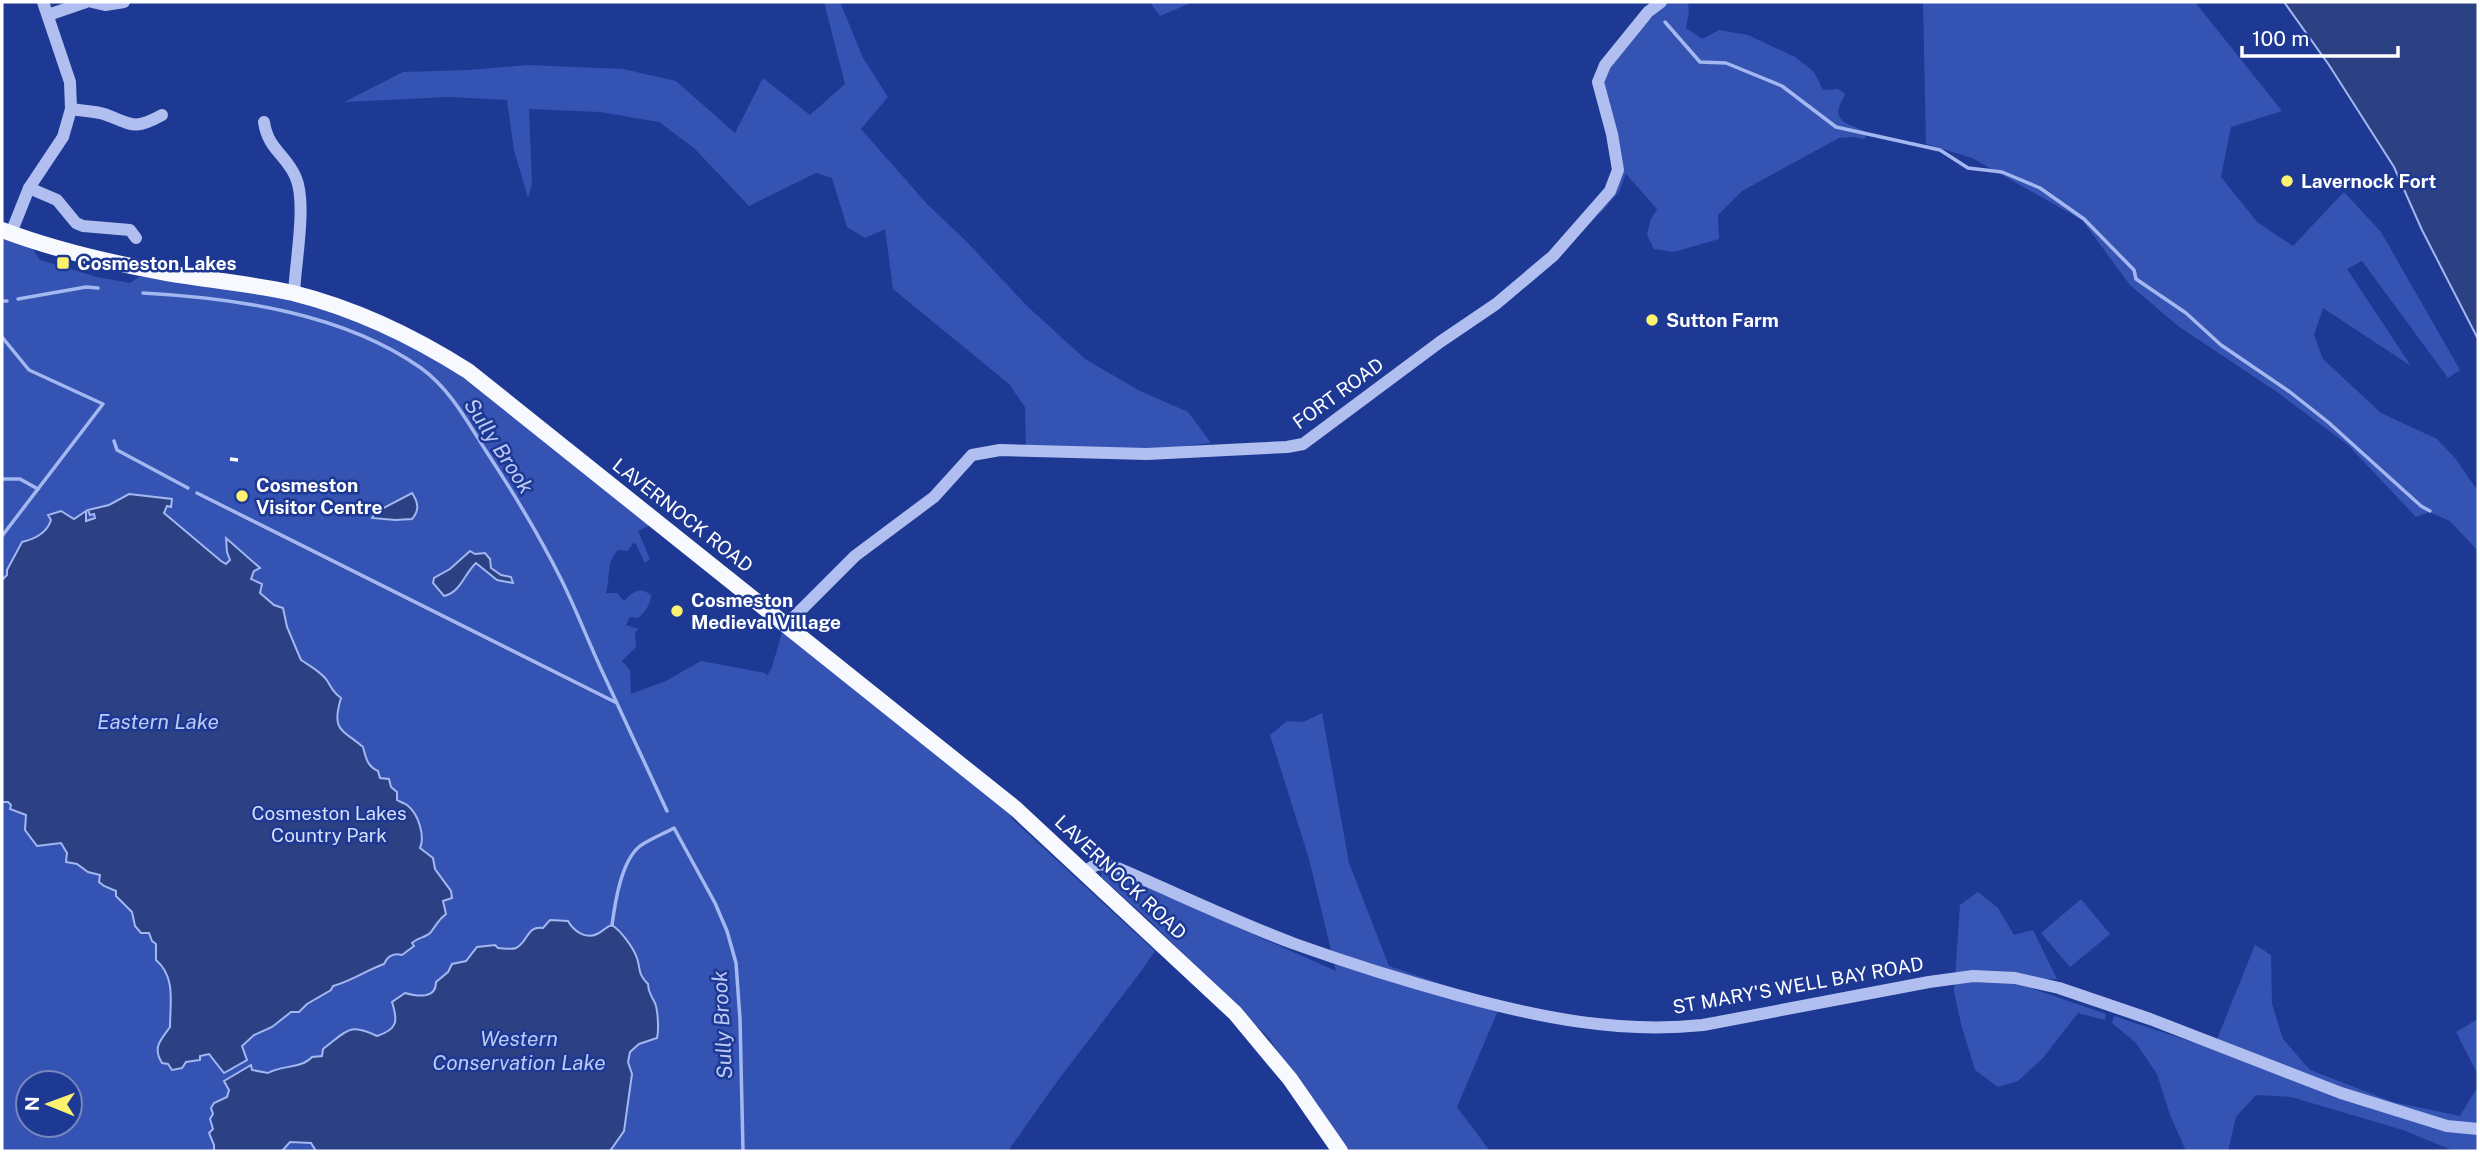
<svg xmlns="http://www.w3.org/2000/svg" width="2480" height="1153" font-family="'Public Sans',sans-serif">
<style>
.green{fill:#3553b3;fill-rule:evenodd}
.water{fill:#2c4084;stroke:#a3b7f0;stroke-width:2}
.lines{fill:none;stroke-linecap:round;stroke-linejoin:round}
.stream{stroke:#a3b7f0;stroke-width:3.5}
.minor{stroke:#b0bfef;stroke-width:12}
.major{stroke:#f8f9ff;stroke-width:16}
.rail{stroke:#fff;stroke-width:3.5;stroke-dasharray:12 5;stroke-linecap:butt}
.poi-dot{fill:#fdf26f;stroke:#1e3994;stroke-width:2.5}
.labels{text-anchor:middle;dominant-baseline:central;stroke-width:5;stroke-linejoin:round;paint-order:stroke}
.poi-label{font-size:19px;font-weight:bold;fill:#fff;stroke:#1e3994;text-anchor:start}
.street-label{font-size:19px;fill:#fff;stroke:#1e3994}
.park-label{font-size:19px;fill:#d6dffa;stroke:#1e3994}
.water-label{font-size:21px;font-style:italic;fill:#bccaf5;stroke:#1e3994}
</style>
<rect width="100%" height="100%" fill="#1e3994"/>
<g class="green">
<path d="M 824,2 L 840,2 L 863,58 L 888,97 L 861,129 L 927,204 L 966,241 L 1026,305 L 1085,359 L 1140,391 L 1188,412 L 1211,443 L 1142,451 L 1026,447 L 1025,407 L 1009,384 L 893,289 L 885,229 L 865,238 L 847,227 L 832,178 L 816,173 L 749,206 L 694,148 L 659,122 L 600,112 L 529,109 L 532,184 L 528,198 L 514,150 L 507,100 L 448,97 L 344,102 L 403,72 L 469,70 L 527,65 L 623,69 L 676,81 L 735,133 L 763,78 L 810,115 L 845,84 Z"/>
<path d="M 1152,2 L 1193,2 L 1160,16 L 1152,5 Z"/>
<path d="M 1668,2 L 1688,2 L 1689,12 L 1686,28 L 1702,39 L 1719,30 L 1748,35 L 1795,57 L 1814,72 L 1823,90 L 1838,89 L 1845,94 C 1844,98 1841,101 1840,105 C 1832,124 1856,125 1866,132 L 1865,139 L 1853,137 L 1839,138 L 1742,191 L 1718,215 L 1719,239 L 1674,252 L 1654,249 L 1647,235 L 1651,219 L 1657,209 L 1626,174 L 1619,192 L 1597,217 L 1624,171 L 1616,125 L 1607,99 L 1603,81 L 1608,67 L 1643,26 Z"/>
<path d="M 1923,2 L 2195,2 L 2282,111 L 2231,127 L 2221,177 L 2257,222 L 2293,246 L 2344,192 L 2381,232 L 2460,370 L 2448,378 L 2362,261 L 2347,269 L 2411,366 L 2323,308 L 2314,335 L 2323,359 L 2381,413 L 2437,439 L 2455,458 L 2475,487 L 2478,489 L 2478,551 L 2450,521 L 2429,512 L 2416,517 L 2348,445 L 2277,392 L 2178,326 L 2130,285 L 2082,220 L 1972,158 L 1926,144 Z"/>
<path d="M 2,237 L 32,248 L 40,260 L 97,277 L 130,283 L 139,277 L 147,277 L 265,293 L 364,320 L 450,367 L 651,525 L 638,531 L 650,559 L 645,563 L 636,544 L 633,543 L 628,551 L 618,550 C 605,565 611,576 606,593 L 617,593 L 624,601 C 633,592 639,586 651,595 C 650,605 646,611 638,618 L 630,617 L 626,625 L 638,629 L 635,633 L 636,647 L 622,661 L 630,670 L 631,694 L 666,681 L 701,661 L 765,673 L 767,676 L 772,667 L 783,629 L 1012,814 L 1011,818 L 1155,951 L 1142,970 L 1056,1083 L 1008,1151 L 2,1151 ZM 28,1083 L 70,1083 L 70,1125 L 28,1125 Z"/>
<path d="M 1322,713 L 1349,863 L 1389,966 L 1465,992 L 1505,1002 L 1497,1013 L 1457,1107 L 1490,1151 L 1346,1151 L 1268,1037 L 1150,921 L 1101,877 L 1102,871 L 1126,875 L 1198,910 L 1336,971 L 1309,859 L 1270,735 L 1287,721 L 1303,722 Z"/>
<path d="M 1978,892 L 1998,908 L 2014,935 L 2033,930 L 2057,979 L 2045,979 L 2025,986 L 2106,1014 L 2105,1020 L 2078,1013 L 2043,1058 L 2018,1081 L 1998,1087 L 1975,1070 L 1961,1024 L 1954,991 L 1960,905 Z"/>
<path d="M 2081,899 L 2110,934 L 2070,967 L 2041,933 Z"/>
<path d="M 2255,945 L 2271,955 L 2272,1004 L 2283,1039 L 2310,1070 L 2393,1102 L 2460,1116 L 2478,1086 L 2478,1151 L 2454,1151 L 2403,1130 L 2291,1097 L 2256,1095 L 2236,1117 L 2228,1151 L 2186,1151 L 2170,1115 L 2157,1074 L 2136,1043 L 2112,1023 L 2114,1016 L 2213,1049 Z"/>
<path d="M 2478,1019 L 2478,1075 L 2456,1032 Z"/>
</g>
<g class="water">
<path d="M 2284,2 L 2478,2 L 2478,339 L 2422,230 L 2394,167 L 2329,65 Z"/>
<path d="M 412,493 C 418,502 420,510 412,519 L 395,520 L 372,518 L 376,512 Z"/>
<path d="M 129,494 L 172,499 L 171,507 L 167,506 L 164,513 L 221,561 L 226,564 L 230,560 L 227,552 L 226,538 L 260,568 L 254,571 L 251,579 L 262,584 L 260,593 L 274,605 L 283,608 L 287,627 L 301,660 C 310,666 318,670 326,679 C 331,686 332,692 341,698 C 331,731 342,729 363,747 C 366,758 367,766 378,771 L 380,778 L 389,779 L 391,787 L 397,792 L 397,800 C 400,802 404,803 407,805 C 419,814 425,837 420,848 L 433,858 L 435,869 L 451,891 L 452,898 L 443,901 L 446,914 C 438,920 437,924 431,932 C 426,938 418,937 412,943 L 414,946 L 402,955 C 394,953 388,955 384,964 C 365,971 351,981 333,986 L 331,990 L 307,1004 L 299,1012 L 291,1012 L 272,1027 L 254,1035 L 242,1046 L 247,1060 L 224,1073 L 209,1054 L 200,1056 L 200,1060 L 186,1062 L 182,1068 L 172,1070 L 168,1064 L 162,1063 C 152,1047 161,1040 170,1027 C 170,1003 176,977 156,960 L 156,944 L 152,941 L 149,933 L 141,933 L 135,926 L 132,912 L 116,896 L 116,891 L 104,886 L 99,882 L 100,875 L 88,872 L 77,864 L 66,862 L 67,853 L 61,843 L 37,846 L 25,830 L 26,815 L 10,809 L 11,805 L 8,802 L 2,802 L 2,580 L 7,575 L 7,570 L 22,542 C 35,539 47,533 51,520 L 48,515 L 61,511 L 74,519 L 86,511 L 86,521 L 95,518 L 94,514 L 90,515 L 88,510 L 109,505 Z"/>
<path d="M 470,551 L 475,554 L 485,553 L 490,559 L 491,568 L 501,575 L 511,577 L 513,583 L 497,580 L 476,563 C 464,574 461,592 444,596 L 433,583 L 434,578 L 450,569 Z"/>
<path d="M 550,920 L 568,921 C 573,930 585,940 597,934 C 604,931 605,927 612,925 C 621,931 633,947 637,958 C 641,970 637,973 648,984 C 648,992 650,993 654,1001 C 658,1007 659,1030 657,1038 L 639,1044 L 630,1052 L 628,1062 L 632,1074 L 624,1131 L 610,1151 L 316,1151 L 311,1143 L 290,1142 L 282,1151 L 214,1151 L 214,1145 L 209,1133 L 213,1129 L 210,1119 L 213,1114 L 211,1108 L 214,1103 L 227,1097 L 229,1090 L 224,1081 L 251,1065 L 252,1070 L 268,1073 C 281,1065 301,1069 312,1057 L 322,1056 L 323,1049 C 347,1031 349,1022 377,1036 C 398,1029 398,1021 392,1002 L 405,993 C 416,996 436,1000 436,982 L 448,972 L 452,964 L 466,961 L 477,947 L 495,945 L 498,948 C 503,948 511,950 516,948 C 528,942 527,925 543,928 Z"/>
</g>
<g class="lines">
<g class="stream">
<path d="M 1665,22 L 1700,62 L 1726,63 L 1782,86 L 1836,127 L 1940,150 L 1968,168 L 2002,172 L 2040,188 L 2084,219 L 2134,270 L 2136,279 L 2186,313 L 2221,345 L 2290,392 L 2328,422 L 2421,506 L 2430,511"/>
<path d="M 143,293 C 235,298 343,313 421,368 C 450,389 467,421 486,451 C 513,492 539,535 561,579 C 576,609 588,641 602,671 C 624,718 645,764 667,811"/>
<path d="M 18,299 L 86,287 L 98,288"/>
<path d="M 2,301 L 7,301"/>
<path d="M 2,337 L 29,370 L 103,404 L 2,536"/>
<path d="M 114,441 L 117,450 L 188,488"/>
<path d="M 2,479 L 20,479 L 38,489"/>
<path d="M 197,493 L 615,702"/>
<path d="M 612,925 C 615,903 621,861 640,846 C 650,839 663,834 674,828 L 715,903 L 727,931 L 736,963 L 740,1019 L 743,1151"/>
</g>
<g class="minor">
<path d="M 92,2 L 105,5 L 124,2"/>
<path d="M 48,15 L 86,2"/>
<path d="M 71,109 C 82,111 94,111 104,114 C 132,124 133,131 162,115"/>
<path d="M 264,122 C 268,150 287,155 296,178 C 307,204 295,264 294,294"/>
<path d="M 29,188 L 57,200 L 76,223 L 83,226 L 130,230 L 136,238"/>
<path d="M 11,233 L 29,188 L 63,137 L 71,109 L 70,82 L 43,2"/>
<path d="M 787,624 L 855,556 L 934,497 L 972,455 L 1000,450 L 1147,454 L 1287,447 L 1303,444 L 1440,342 L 1496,304 L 1553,256 L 1610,191 L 1618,170 L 1612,134 L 1598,82 L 1605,65 L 1648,12 L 1661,2"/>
<path d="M 1086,872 C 1096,860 1107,865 1120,869 C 1178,894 1236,922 1295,944 C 1348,963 1402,980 1457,995 C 1537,1017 1619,1034 1703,1025 L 1929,982 L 1973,976 L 2015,978 L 2059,988 L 2150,1019 L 2341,1093 L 2447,1126 L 2478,1129"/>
</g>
<path class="major" d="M 2,230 C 55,250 111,263 167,273 C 209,280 252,284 293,293 C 357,309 413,336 468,371 L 1016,809 L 1235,1013 L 1290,1079 L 1340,1151"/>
<path class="rail" d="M 230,459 L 238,460"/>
</g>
<g class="poi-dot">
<circle cx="2287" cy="181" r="7"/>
<rect x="56" y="256" width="14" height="14" rx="3.5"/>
<circle cx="1652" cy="320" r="7"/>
<circle cx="242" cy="496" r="7"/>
<circle cx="677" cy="611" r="7"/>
</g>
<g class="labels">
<g class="poi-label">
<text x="2301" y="181">Lavernock Fort</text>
<text x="77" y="263">Cosmeston Lakes</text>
<text x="1666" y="320">Sutton Farm</text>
<text x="256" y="485">Cosmeston<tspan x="256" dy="22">Visitor Centre</tspan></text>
<text x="691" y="600">Cosmeston<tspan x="691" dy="22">Medieval Village</tspan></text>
</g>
<g class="street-label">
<text transform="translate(1338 393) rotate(-36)">FORT ROAD</text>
<text transform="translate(683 515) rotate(38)">LAVERNOCK ROAD</text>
<text transform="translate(1121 877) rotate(43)">LAVERNOCK ROAD</text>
<text transform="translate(1798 985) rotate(-10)">ST MARY'S WELL BAY ROAD</text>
</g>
<g class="park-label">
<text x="329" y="813">Cosmeston Lakes<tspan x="329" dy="22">Country Park</tspan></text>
</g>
<g class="water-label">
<text transform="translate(499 446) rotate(57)">Sully Brook</text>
<text x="158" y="721">Eastern Lake</text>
<text transform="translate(722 1025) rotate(-93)">Sully Brook</text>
<text x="519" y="1038">Western<tspan x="519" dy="24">Conservation Lake</tspan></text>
</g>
</g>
<rect width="2480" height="1153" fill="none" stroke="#ffffff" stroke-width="7"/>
<g transform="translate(49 1104) rotate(271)"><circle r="33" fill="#1e3994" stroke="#7888bf" stroke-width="2"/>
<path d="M0-5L12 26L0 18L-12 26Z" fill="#fdf26f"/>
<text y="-10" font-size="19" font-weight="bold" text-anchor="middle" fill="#ffffff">N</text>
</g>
<path d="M2242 46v10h156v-10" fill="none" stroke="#ffffff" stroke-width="3.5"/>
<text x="2252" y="46" font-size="21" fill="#ffffff" stroke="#1e3994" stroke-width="5" paint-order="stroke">100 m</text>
</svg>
